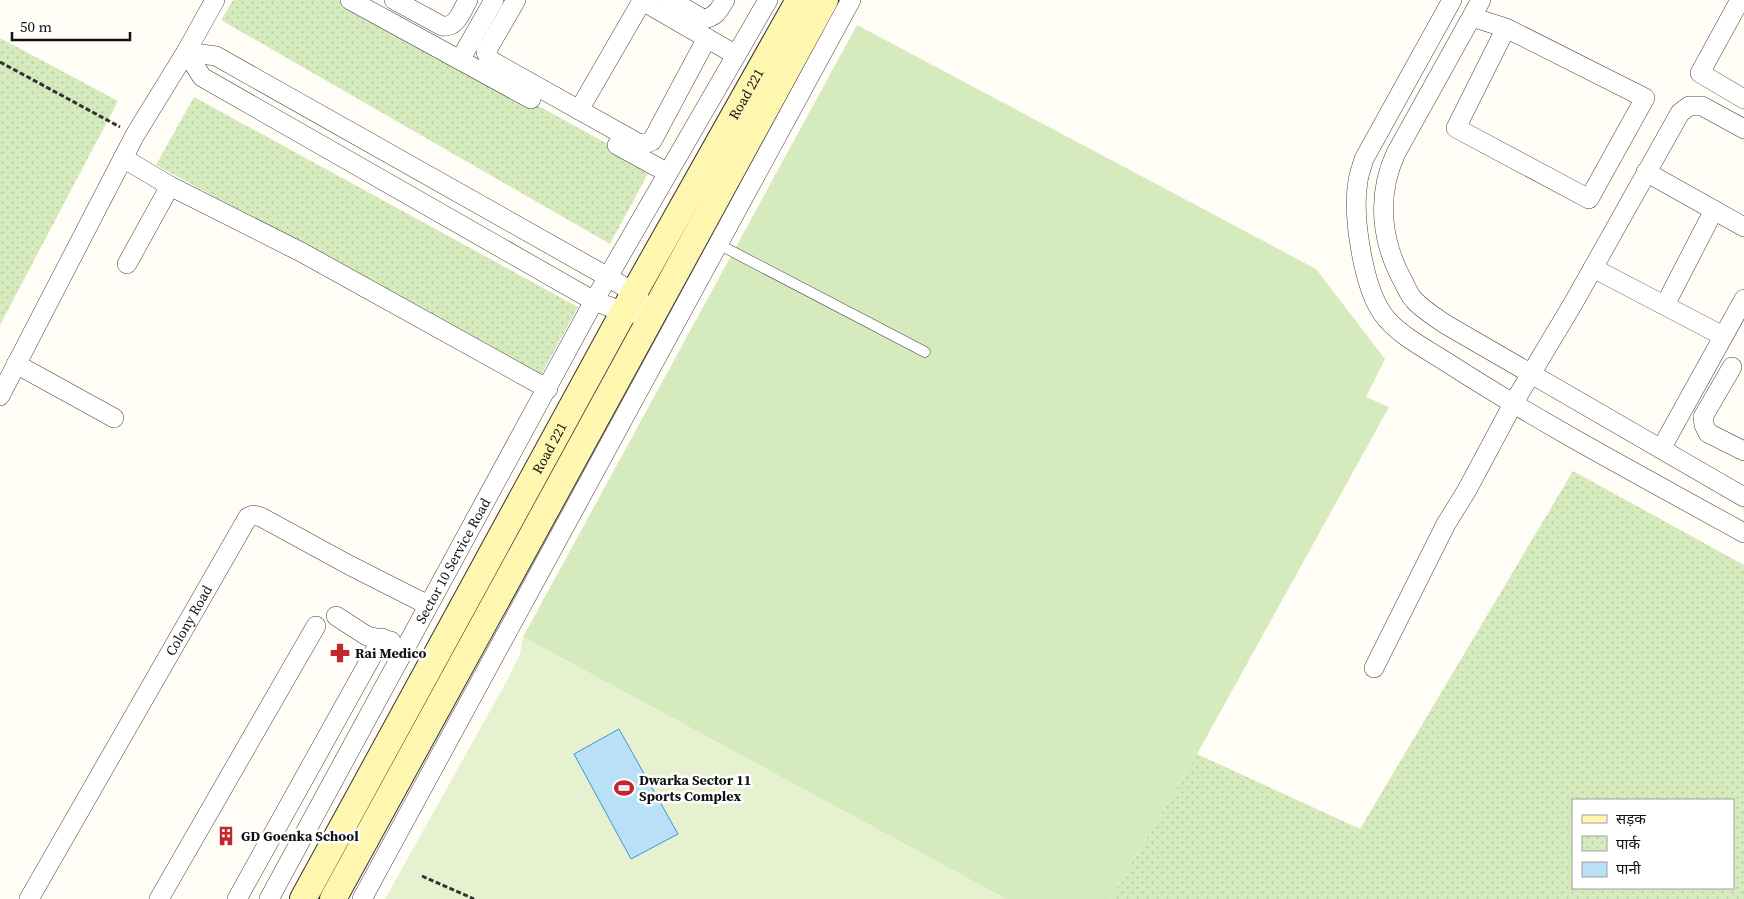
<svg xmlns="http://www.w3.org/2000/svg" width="1744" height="899" font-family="'Source Serif 4','Noto Sans Devanagari',serif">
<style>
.grass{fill:#d5ebbd}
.park{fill:url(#park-dots);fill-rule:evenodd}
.pitch{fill:#e6f2cf}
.water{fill:#b9e0f7;stroke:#3f96cf}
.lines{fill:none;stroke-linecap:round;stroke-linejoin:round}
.lane-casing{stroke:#444;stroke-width:11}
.street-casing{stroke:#444;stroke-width:20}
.secondary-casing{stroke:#333;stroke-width:28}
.path{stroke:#333;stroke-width:3;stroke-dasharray:5 2.5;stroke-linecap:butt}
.lane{stroke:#fff;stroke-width:10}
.street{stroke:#fff;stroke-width:19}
.secondary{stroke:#fff6b0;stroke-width:26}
.labels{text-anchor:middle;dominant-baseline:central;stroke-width:5;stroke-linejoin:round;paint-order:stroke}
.street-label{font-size:14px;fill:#111;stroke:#fff}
.poi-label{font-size:14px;font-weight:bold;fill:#111;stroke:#fff;text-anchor:start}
</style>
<defs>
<pattern id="park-dots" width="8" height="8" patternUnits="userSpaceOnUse" patternTransform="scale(1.25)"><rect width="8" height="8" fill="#d5ebbd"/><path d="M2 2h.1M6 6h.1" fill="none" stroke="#b6c8a1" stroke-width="1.8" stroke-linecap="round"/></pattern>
</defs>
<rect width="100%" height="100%" fill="#fffdf5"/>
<path class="grass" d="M 857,25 L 1316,269 L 1385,359 L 1366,397 L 1389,407 L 1197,754 L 1110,899 L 1006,899 L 523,637 Z"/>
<g class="park">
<path d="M 233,0 L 353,0 L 470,68 L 651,168 L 610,244 L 221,20 Z"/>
<path d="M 0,38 L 118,101 L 0,325 Z"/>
<path d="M 194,97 L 578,307 L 541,375 L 156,165 Z"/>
<path d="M 1573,471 L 1744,565 L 1744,899 L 1110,899 L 1197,754 L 1360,829 ZM 1573,800 L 1733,800 L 1733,888 L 1573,888 Z"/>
</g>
<path class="pitch" d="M 523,637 L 1006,899 L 385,899 L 509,677 L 520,654 Z"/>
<path class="water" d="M 619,729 L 678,834 L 631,859 L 574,754 Z"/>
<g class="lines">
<defs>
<path id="lane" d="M 718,244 L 925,352"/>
<g id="street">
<path d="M 350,0 L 531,99"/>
<path d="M 394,0 L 442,26 C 457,28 461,12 468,0"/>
<path d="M 516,0 L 486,52 L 490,60 L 638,143 L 644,144 L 652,141 L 707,38"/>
<path d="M 641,0 L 736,55"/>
<path d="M 670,0 L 703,19 C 716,17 719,10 725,0"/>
<path d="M 1452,0 L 1364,159 C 1362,166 1359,174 1358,181 C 1352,215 1363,285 1382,313 C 1396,334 1428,350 1448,363 C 1544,425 1645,478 1744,533"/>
<path d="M 1481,0 L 1396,153 C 1376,196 1381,242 1404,283 C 1407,289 1410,296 1414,300 C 1422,309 1435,317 1445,324 L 1744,497"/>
<path d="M 1740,0 L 1700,73 L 1744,99"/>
<path d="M 1472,17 L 1506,28 L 1645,98 L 1589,199 L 1456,128 L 1506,28"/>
<path d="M 186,52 L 202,77 L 594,301 L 624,312 L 652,315"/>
<path d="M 186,52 L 216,56 L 608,277 L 634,293 L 642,303"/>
<path d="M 460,60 L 494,0"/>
<path d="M 579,110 L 642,1"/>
<path d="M 617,145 L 668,173"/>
<path d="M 123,158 L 170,186 L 127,264"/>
<path d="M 1646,172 L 1744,227"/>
<path d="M 170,186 L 301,252 L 548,389"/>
<path d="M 1593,268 L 1723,336"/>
<path d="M 1665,305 L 1714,210"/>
<path d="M 16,364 L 114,418"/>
<path d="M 1732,367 L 1703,417 L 1704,425 L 1708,433 L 1744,451"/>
<path d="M 0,396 L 135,135 L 186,52 L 215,0"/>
<path d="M 1661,449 L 1744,299"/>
<path d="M 336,616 L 367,636 L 391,641"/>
<path d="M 1374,668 L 1446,524 L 1467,490 L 1513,404 L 1574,302 L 1680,113 L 1689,106 L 1702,106 L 1744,129"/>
<path id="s1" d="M 29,899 L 248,517 L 253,515 L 261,517 L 349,565 L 428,605"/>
<path d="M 159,899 L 316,626"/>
<path d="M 237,899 L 382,638"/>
<path id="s2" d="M 269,899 L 594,301 L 768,0"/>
<path d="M 362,899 L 851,0"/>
</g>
<g id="secondary">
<path id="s3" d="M 303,899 L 634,293 L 799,0"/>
<path d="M 333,899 L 825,0"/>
</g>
</defs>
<use href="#lane" class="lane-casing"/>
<use href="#street" class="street-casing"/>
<use href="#secondary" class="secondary-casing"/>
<g class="path">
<path d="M 0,62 L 120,127"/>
<path d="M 422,876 L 474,899"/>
</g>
<use href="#lane" class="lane"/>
<use href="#street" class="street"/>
<use href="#secondary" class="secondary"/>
</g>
<defs>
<symbol id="pharmacy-bare" viewBox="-9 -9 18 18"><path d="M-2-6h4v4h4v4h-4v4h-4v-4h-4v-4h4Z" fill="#c4262e" stroke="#fff" stroke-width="2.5" paint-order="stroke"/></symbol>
<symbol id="stadium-bare" viewBox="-9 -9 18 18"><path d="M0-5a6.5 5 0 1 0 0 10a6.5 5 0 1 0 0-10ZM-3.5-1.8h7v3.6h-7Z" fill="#c4262e" stroke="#fff" stroke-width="2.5" paint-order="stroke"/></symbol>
<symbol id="building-bare" viewBox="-9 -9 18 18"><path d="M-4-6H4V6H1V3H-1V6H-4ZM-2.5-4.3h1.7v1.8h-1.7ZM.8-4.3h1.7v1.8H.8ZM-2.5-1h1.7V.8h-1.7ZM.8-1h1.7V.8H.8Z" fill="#c4262e" stroke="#fff" stroke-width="2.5" paint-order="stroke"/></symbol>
</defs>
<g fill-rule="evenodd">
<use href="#pharmacy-bare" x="326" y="639" width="28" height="28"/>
<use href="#stadium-bare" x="610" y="774" width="28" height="28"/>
<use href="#building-bare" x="212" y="822" width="28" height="28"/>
</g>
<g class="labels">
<g class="street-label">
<text stroke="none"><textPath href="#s3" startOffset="919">Road 221</textPath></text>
<text stroke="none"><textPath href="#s3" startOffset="514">Road 221</textPath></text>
<text stroke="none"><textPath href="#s2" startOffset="385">Sector 10 Service Road</textPath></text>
<text stroke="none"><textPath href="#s1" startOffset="321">Colony Road</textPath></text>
</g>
<g class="poi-label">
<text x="355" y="653">Rai Medico</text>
<text x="639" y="780">Dwarka Sector 11<tspan x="639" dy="16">Sports Complex</tspan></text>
<text x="241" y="836">GD Goenka School</text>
</g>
</g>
<rect x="1572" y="799" width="162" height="90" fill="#ffffff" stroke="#a0a0a0"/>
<rect x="1582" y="815" width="25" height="8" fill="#fff6b0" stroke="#a0a0a0"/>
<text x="1616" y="824" font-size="15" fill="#111111">सड़क</text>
<rect x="1582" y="836" width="25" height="15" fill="url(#park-dots)" stroke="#a0a0a0"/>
<text x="1616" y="849" font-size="15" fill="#111111">पार्क</text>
<rect x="1582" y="862" width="25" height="15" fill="#b9e0f7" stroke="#a0a0a0"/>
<text x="1616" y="874" font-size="15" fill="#111111">पानी</text>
<path d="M12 32v8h118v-8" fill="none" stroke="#111111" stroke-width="2.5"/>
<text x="20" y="32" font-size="15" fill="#111111" stroke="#ffffff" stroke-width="4" paint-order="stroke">50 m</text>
</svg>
